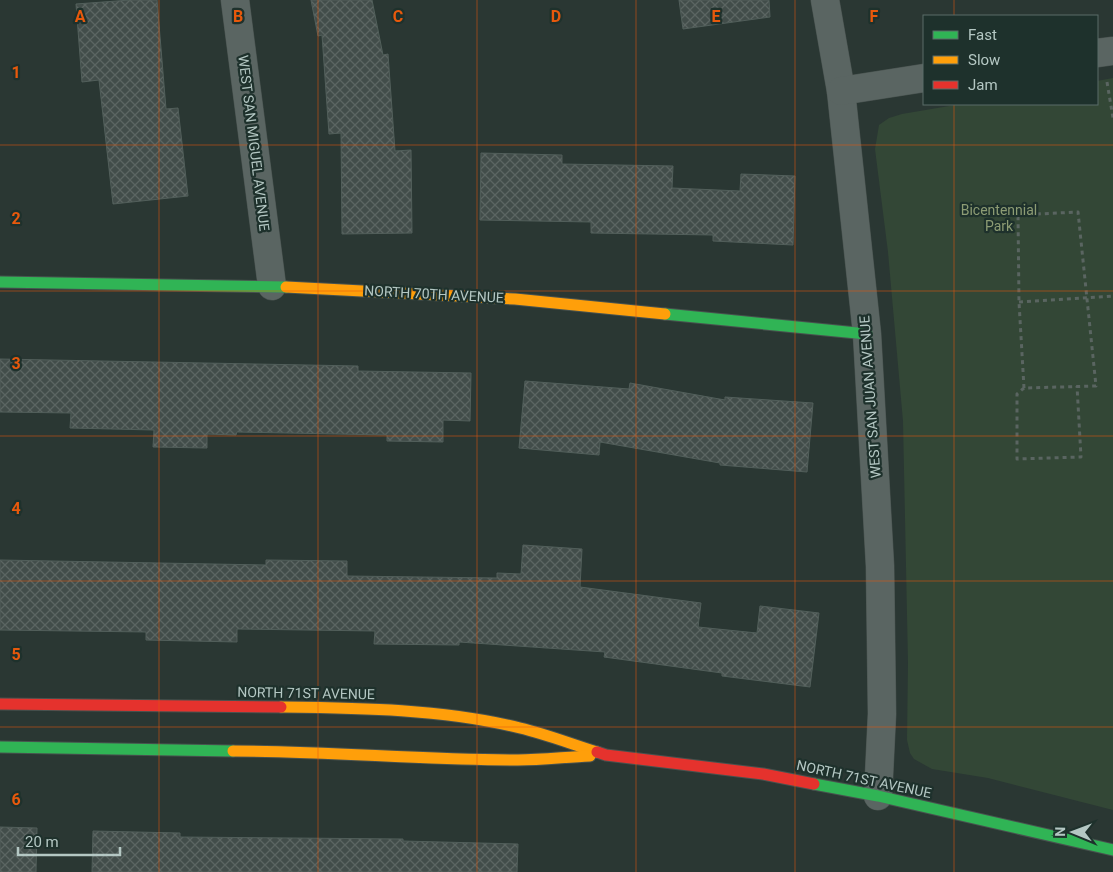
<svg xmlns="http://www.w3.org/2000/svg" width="1113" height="872" font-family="Roboto,sans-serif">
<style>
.park{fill:#334736}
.building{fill:url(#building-cross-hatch);stroke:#525f5b}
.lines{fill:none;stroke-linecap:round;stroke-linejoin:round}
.street-casing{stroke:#48524f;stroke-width:29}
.fast-casing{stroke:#48524f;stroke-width:13}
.slow-casing{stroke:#48524f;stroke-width:13}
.jam-casing{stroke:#48524f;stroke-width:13}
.path{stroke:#5a6561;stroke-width:3;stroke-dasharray:4 4;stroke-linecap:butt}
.street{stroke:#5a6562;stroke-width:28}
.fast{stroke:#30b455;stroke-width:11}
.slow{stroke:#ff9f0a;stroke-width:11}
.jam{stroke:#e5322d;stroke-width:11}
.grid{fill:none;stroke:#e8590c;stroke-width:1;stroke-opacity:0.55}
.labels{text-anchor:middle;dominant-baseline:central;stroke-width:4.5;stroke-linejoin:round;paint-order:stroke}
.street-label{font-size:14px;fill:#b4c7c3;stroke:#1e312c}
.park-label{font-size:14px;fill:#8d9c74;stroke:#1e312c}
.grid-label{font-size:16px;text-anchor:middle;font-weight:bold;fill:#e8590c;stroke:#1e312c;stroke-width:4.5;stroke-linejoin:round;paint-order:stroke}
</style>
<defs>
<pattern id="building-cross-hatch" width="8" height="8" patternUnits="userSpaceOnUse" patternTransform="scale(1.25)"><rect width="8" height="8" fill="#424d4a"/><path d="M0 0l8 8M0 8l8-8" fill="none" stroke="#5b6562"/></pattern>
</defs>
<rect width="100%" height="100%" fill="#2a3733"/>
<path class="park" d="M 1113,78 L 1113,810 L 988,778 L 932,769 L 914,759 L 910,753 L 907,740 L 908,663 L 903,421 L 888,252 L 875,149 L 879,125 L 889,118 L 902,114 L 961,104 L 1097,104 L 1097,81 Z"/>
<g class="building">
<path d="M 130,0 L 157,0 L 166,109 L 178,108 L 188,196 L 113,204 L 99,80 L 82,82 L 76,4 Z"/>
<path d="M 311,0 L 372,0 L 383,55 L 388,54 L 395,151 L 411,150 L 412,233 L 342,234 L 341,133 L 329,134 L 322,35 L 318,36 Z"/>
<path d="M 679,0 L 769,0 L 770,17 L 683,29 Z"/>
<path d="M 481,153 L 562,155 L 562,164 L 673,166 L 672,188 L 740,191 L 741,174 L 795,176 L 793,245 L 713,241 L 713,235 L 591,233 L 591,222 L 480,220 Z"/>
<path d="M 0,359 L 358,366 L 358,371 L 471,373 L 470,421 L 443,420 L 443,442 L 387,441 L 387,435 L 237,432 L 236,435 L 207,434 L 207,448 L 153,447 L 154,430 L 70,428 L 71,413 L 0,412 Z"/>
<path d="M 525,381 L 629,389 L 630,383 L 725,400 L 725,397 L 813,403 L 807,472 L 720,465 L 720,463 L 600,442 L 599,455 L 519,448 Z"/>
<path d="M 523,545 L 582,549 L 580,587 L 701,603 L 698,627 L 757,633 L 760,606 L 819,613 L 810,687 L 722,676 L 722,673 L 604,657 L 605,652 L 459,642 L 459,645 L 374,644 L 375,631 L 237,629 L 237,642 L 146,640 L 146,632 L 0,630 L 0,560 L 266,565 L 266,560 L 347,561 L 347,576 L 497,578 L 497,573 L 521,574 Z"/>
<path d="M 0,827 L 37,828 L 36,872 L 0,872 Z"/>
<path d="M 93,831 L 180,833 L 180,837 L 403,839 L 403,841 L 518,844 L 517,872 L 92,872 Z"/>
</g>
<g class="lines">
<defs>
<g id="street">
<path d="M 235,0 L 272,286"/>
<path d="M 825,0 L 841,91 L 867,334 L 880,566 L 882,714 L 878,796"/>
<path d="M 1097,53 L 1113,51"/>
<path d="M 841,91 L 924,78"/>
</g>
<g id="fast">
<path d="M 0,282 L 286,287"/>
<path d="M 665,314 L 867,334"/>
<path d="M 0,747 L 233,751"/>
<path d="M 814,784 L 878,796 L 1113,850"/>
</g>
<g id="slow">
<path d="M 286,287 L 515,299 L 665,314"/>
<path d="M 281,707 C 360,708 443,709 520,728 C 546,734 571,744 597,752"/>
<path d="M 233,751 C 328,751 423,760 518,760 C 542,760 566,757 590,756"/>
</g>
<g id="jam">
<path d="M 0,704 L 281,707"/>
<path d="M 597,752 L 606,755 L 763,774 L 814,784"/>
</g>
</defs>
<use href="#street" class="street-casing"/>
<use href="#fast" class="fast-casing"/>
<use href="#slow" class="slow-casing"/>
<use href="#jam" class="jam-casing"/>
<g class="path">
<path d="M 1107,82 L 1113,118"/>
<path d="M 1019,302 L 1113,296"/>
<path d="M 1024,388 L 1019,302 L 1018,215 L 1078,212 L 1096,386 L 1024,388 L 1017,394 L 1017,459 L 1081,457 L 1077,386"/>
</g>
<use href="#street" class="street"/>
<use href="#fast" class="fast"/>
<use href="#slow" class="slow"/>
<use href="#jam" class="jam"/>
</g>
<path class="grid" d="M 159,0 L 159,872M 318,0 L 318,872M 477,0 L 477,872M 636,0 L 636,872M 795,0 L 795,872M 954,0 L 954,16M 954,104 L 954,872M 0,145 L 1113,145M 0,291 L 1113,291M 0,436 L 1113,436M 0,581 L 1113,581M 0,727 L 1113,727"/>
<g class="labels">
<g class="street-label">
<text transform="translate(254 143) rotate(83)">WEST SAN MIGUEL AVENUE</text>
<text transform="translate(434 294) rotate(3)">NORTH 70TH AVENUE</text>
<text transform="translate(870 397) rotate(-94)">WEST SAN JUAN AVENUE</text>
<text transform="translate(306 693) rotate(1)">NORTH 71ST AVENUE</text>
<text transform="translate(864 779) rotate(12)">NORTH 71ST AVENUE</text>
</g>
<g class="park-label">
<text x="999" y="210">Bicentennial<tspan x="999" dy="16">Park</tspan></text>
</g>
</g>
<g class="grid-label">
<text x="80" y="22">A</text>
<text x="238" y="22">B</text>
<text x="398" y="22">C</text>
<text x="556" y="22">D</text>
<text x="716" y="22">E</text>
<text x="874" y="22">F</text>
<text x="16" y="78">1</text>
<text x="16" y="224">2</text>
<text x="16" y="369">3</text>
<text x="16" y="514">4</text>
<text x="16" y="660">5</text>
<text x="16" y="805">6</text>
</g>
<rect x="923" y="15" width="175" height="90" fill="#1e312c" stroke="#5a6d68"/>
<rect x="933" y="31" width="25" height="8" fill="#30b455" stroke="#5a6d68"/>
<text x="968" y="40" font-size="15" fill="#b4c7c3">Fast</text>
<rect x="933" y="56" width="25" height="8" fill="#ff9f0a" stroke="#5a6d68"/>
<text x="968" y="65" font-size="15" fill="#b4c7c3">Slow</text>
<rect x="933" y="81" width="25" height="8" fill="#e5322d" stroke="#5a6d68"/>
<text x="968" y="90" font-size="15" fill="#b4c7c3">Jam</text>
<g transform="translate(1073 832) rotate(271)" stroke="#1e312c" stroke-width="4" paint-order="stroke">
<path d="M0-4L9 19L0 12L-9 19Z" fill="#b4c7c3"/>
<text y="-8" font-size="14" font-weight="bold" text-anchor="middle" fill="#b4c7c3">N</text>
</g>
<path d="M18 847v8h102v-8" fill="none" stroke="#b4c7c3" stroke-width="2.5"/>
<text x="25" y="847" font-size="15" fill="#b4c7c3" stroke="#1e312c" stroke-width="4" paint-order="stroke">20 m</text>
</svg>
